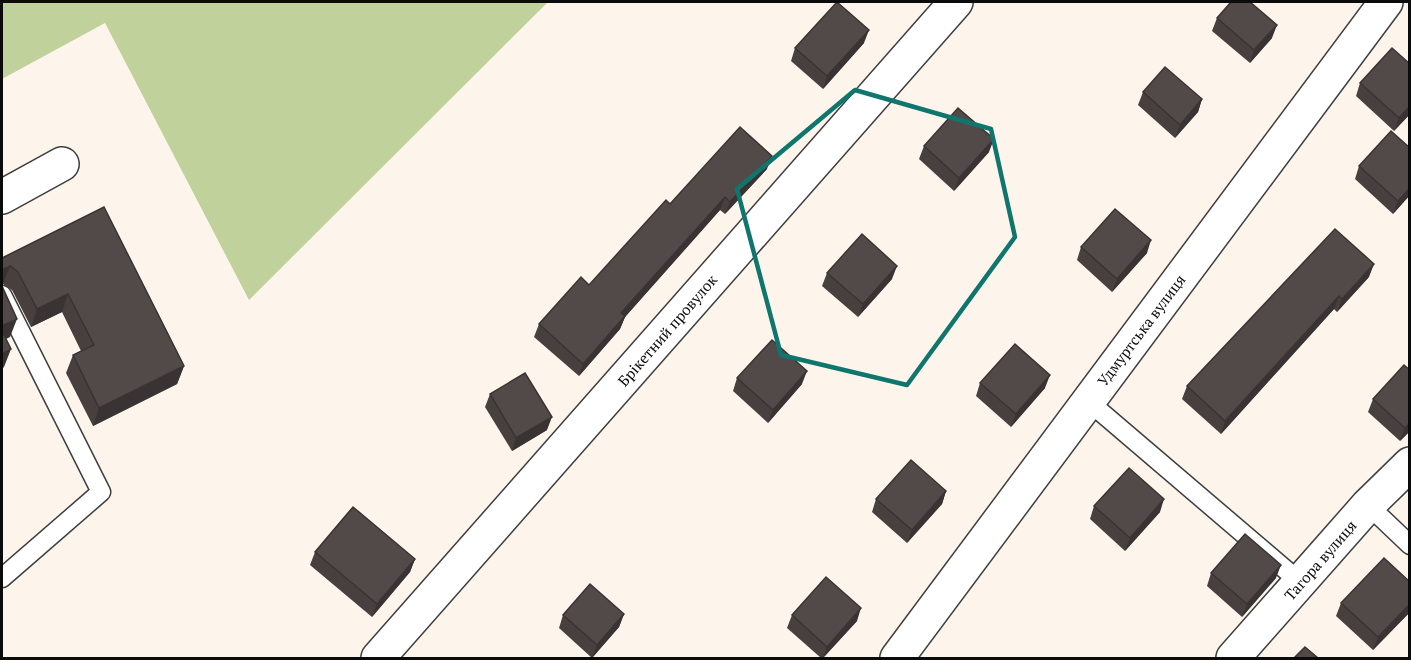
<svg xmlns="http://www.w3.org/2000/svg" width="1411" height="660" font-family="'PT Serif',serif">
<style>
.forest{fill:#c0d19b}
.lines{fill:none;stroke-linecap:round;stroke-linejoin:round}
.service-casing{stroke:#3e3e3e;stroke-width:21}
.minor-casing{stroke:#3e3e3e;stroke-width:36}
.service{stroke:#fff;stroke-width:18}
.minor{stroke:#fff;stroke-width:33}
.wall{fill:#47403f}
.shaded-wall{fill:#393433}
.building{fill:#524a49;stroke:#393433;stroke-width:1.5}
.marked{fill:none;stroke:#0f766e;stroke-width:4.5;stroke-linejoin:round}
.labels{text-anchor:middle;dominant-baseline:central;stroke-width:6;stroke-linejoin:round;paint-order:stroke}
.street-label{font-size:15px;fill:#0b0b0b;stroke:#fff}
</style>
<rect width="100%" height="100%" fill="#fdf5ec"/>
<path class="forest" d="M 2,2 L 548,2 L 249,300 L 105,23 L 2,79 Z"/>
<g class="lines">
<defs>
<g id="service">
<path d="M 2,295 L 101,492 L 2,578"/>
<path d="M 1088,401 L 1300,582"/>
<path d="M 1368,505 L 1410,545"/>
</g>
<g id="minor">
<path d="M 2,197 L 62,164"/>
<path d="M 378,658 L 956,2"/>
<path d="M 897,658 L 1386,2"/>
<path d="M 1233,658 L 1368,505 L 1410,464"/>
</g>
</defs>
<use href="#service" class="service-casing"/>
<use href="#minor" class="minor-casing"/>
<use href="#service" class="service"/>
<use href="#minor" class="minor"/>
</g>
<g class="wall">
<path d="M 1217,18 L 1272,38 L 1250,63 L 1212,31 Z"/>
<path d="M 864,43 L 823,89 L 791,61 L 795,48 Z"/>
<path d="M 1410,64 L 1410,114 L 1394,131 L 1356,96 L 1360,83 Z"/>
<path d="M 1143,92 L 1202,99 L 1198,112 L 1175,138 L 1138,105 Z"/>
<path d="M 924,146 L 989,152 L 954,191 L 919,159 Z"/>
<path d="M 1359,166 L 1410,195 L 1393,214 L 1355,179 Z"/>
<path d="M 767,169 L 725,214 L 720,210 L 625,317 L 620,329 L 579,376 L 534,337 L 539,324 L 589,285 L 670,204 Z"/>
<path d="M 104,207 L 184,366 L 177,384 L 93,426 L 66,373 L 73,355 L 81,351 L 62,312 L 31,327 L 12,290 L 3,284 L 2,285 L 2,258 Z"/>
<path d="M 1081,247 L 1147,253 L 1112,292 L 1077,260 Z"/>
<path d="M 827,273 L 892,279 L 858,317 L 822,286 Z"/>
<path d="M 1369,277 L 1337,312 L 1334,309 L 1221,434 L 1182,399 L 1187,386 Z"/>
<path d="M 737,378 L 802,384 L 768,423 L 733,391 Z"/>
<path d="M 980,383 L 1045,388 L 1011,427 L 976,396 Z"/>
<path d="M 490,394 L 547,430 L 512,451 L 485,407 Z"/>
<path d="M 1373,399 L 1410,431 L 1400,441 L 1368,412 Z"/>
<path d="M 946,491 L 942,504 L 907,543 L 872,512 L 876,499 Z"/>
<path d="M 1094,506 L 1160,512 L 1125,551 L 1090,519 Z"/>
<path d="M 315,552 L 415,559 L 410,572 L 372,617 L 310,565 Z"/>
<path d="M 1211,573 L 1276,578 L 1242,617 L 1207,586 Z"/>
<path d="M 1410,582 L 1410,612 L 1373,650 L 1336,616 L 1341,603 Z"/>
<path d="M 624,614 L 619,627 L 592,658 L 559,628 L 563,615 Z"/>
<path d="M 792,615 L 857,621 L 823,658 L 821,658 L 787,628 Z"/>
</g>
<g class="shaded-wall">
<path d="M 1277,25 L 1272,38 L 1250,63 L 1254,50 Z"/>
<path d="M 869,30 L 864,43 L 823,89 L 827,76 Z"/>
<path d="M 1202,99 L 1198,112 L 1175,138 L 1180,125 Z"/>
<path d="M 1410,106 L 1410,114 L 1394,131 L 1399,118 Z"/>
<path d="M 994,139 L 989,152 L 954,191 L 959,178 Z"/>
<path d="M 772,156 L 767,169 L 725,214 L 730,202 Z"/>
<path d="M 1410,188 L 1410,195 L 1393,214 L 1398,201 Z"/>
<path d="M 725,197 L 720,210 L 625,317 L 620,329 L 579,376 L 583,364 L 621,313 Z"/>
<path d="M 1151,240 L 1147,253 L 1112,292 L 1117,279 Z"/>
<path d="M 1374,264 L 1369,277 L 1337,312 L 1342,299 Z"/>
<path d="M 10,266 L 3,284 L 2,285 L 2,270 Z"/>
<path d="M 897,266 L 892,279 L 858,317 L 863,304 Z"/>
<path d="M 68,294 L 62,312 L 31,327 L 37,309 Z"/>
<path d="M 1339,296 L 1334,309 L 1221,434 L 1225,421 Z"/>
<path d="M 17,319 L 10,337 L 2,341 L 2,326 Z"/>
<path d="M 11,349 L 4,367 L 2,369 L 2,354 Z"/>
<path d="M 184,366 L 177,384 L 93,426 L 99,408 Z"/>
<path d="M 807,371 L 802,384 L 768,423 L 773,410 Z"/>
<path d="M 1050,375 L 1045,388 L 1011,427 L 1016,414 Z"/>
<path d="M 552,417 L 547,430 L 512,451 L 516,438 Z"/>
<path d="M 1410,423 L 1410,431 L 1400,441 L 1405,428 Z"/>
<path d="M 946,491 L 942,504 L 907,543 L 912,530 Z"/>
<path d="M 1164,499 L 1160,512 L 1125,551 L 1130,538 Z"/>
<path d="M 415,559 L 410,572 L 372,617 L 377,604 Z"/>
<path d="M 1281,565 L 1276,578 L 1242,617 L 1247,604 Z"/>
<path d="M 1410,604 L 1410,612 L 1373,650 L 1378,637 Z"/>
<path d="M 861,608 L 857,621 L 823,658 L 827,647 Z"/>
<path d="M 624,614 L 619,627 L 592,658 L 597,645 Z"/>
</g>
<g class="building">
<path d="M 837,2 L 869,30 L 827,76 L 795,48 Z"/>
<path d="M 1231,2 L 1250,2 L 1277,25 L 1254,50 L 1217,18 Z"/>
<path d="M 1392,48 L 1410,64 L 1410,106 L 1399,118 L 1360,83 Z"/>
<path d="M 1165,67 L 1202,99 L 1180,125 L 1143,92 Z"/>
<path d="M 958,108 L 994,139 L 959,178 L 924,146 Z"/>
<path d="M 740,127 L 772,156 L 730,202 L 725,197 L 621,313 L 625,316 L 583,364 L 539,324 L 581,277 L 589,285 L 666,200 L 670,204 Z"/>
<path d="M 1391,131 L 1410,148 L 1410,188 L 1398,201 L 1359,166 Z"/>
<path d="M 104,207 L 184,366 L 99,408 L 73,355 L 94,345 L 68,294 L 37,309 L 18,272 L 10,266 L 2,270 L 2,258 Z"/>
<path d="M 1115,209 L 1151,240 L 1117,279 L 1081,247 Z"/>
<path d="M 1335,229 L 1374,264 L 1342,299 L 1339,296 L 1225,421 L 1187,386 Z"/>
<path d="M 862,234 L 897,266 L 863,304 L 827,273 Z"/>
<path d="M 2,286 L 17,319 L 2,326 Z"/>
<path d="M 2,331 L 11,349 L 2,354 Z"/>
<path d="M 772,340 L 807,371 L 773,410 L 737,378 Z"/>
<path d="M 1015,344 L 1050,375 L 1016,414 L 980,383 Z"/>
<path d="M 1404,365 L 1410,370 L 1410,423 L 1405,428 L 1373,399 Z"/>
<path d="M 525,373 L 552,417 L 516,438 L 490,394 Z"/>
<path d="M 911,460 L 946,491 L 912,530 L 876,499 Z"/>
<path d="M 1129,468 L 1164,499 L 1130,538 L 1094,506 Z"/>
<path d="M 353,507 L 415,559 L 377,604 L 315,552 Z"/>
<path d="M 1245,534 L 1281,565 L 1247,604 L 1211,573 Z"/>
<path d="M 1384,558 L 1410,582 L 1410,604 L 1378,637 L 1341,603 Z"/>
<path d="M 826,577 L 861,608 L 827,647 L 792,615 Z"/>
<path d="M 590,584 L 624,614 L 597,645 L 563,615 Z"/>
<path d="M 1305,647 L 1318,658 L 1294,658 Z"/>
</g>
<path class="marked" d="M 855,90 L 991,129 L 1015,237 L 907,385 L 781,355 L 737,189 Z"/>
<g class="labels">
<g class="street-label">
<text transform="translate(667 330) rotate(-49)">Брiкетний провулок</text>
<text transform="translate(1141 330) rotate(-53)">Удмуртська вулиця</text>
<text transform="translate(1320 560) rotate(-49)">Тагора вулиця</text>
</g>
</g>
<rect width="1411" height="660" fill="none" stroke="#0b0b0b" stroke-width="6"/>
</svg>
